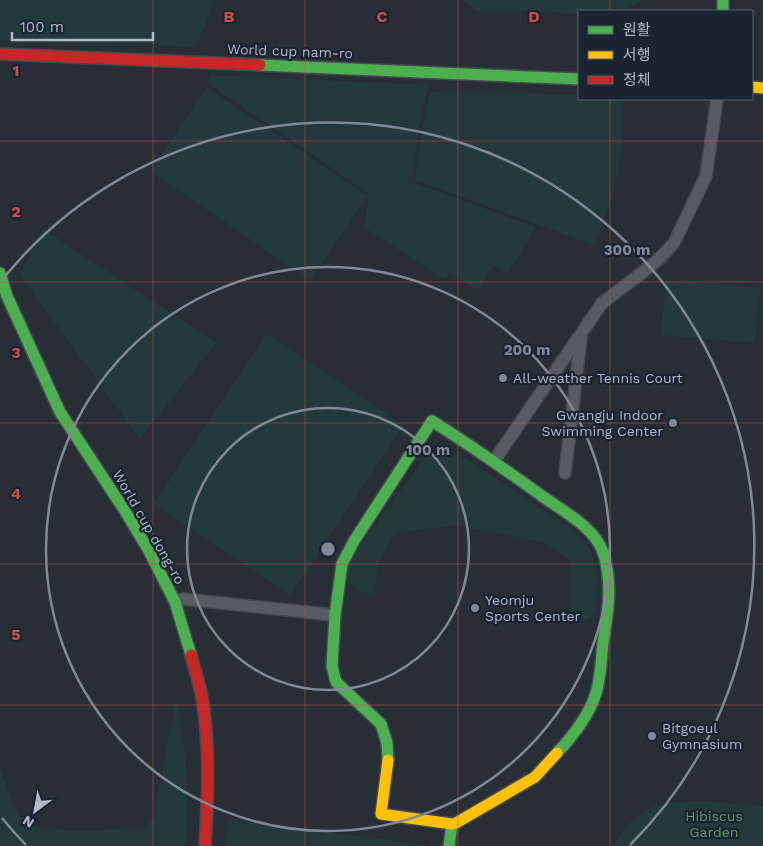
<svg xmlns="http://www.w3.org/2000/svg" width="763" height="846" font-family="'Work Sans','Noto Sans KR',sans-serif">
<style>
.green{fill:#24393c}
.lines{fill:none;stroke-linecap:round;stroke-linejoin:round}
.street-casing{stroke:#454a51;stroke-width:14}
.fast-casing{stroke:#454a51;stroke-width:14}
.slow-casing{stroke:#454a51;stroke-width:14}
.jam-casing{stroke:#454a51;stroke-width:14}
.street{stroke:#575c64;stroke-width:11}
.fast{stroke:#4caf50;stroke-width:11}
.slow{stroke:#ffc107;stroke-width:11}
.jam{stroke:#c62828;stroke-width:11}
.grid{fill:none;stroke:#cc4c50;stroke-width:1;stroke-opacity:0.55}
.ring{fill:none;stroke:#808995;stroke-width:2.5}
.poi-dot{fill:#808995;stroke:#1a2430;stroke-width:2}
.labels{text-anchor:middle;dominant-baseline:central;stroke-width:4.5;stroke-linejoin:round;paint-order:stroke}
.street-label{font-size:14px;fill:#b0bac8;stroke:#1a2430}
.poi-label{font-size:14px;fill:#b0bac8;stroke:#1a2430;text-anchor:start}
.park-label{font-size:14px;fill:#659a70;stroke:#1a2430}
.grid-label{font-size:16px;text-anchor:middle;font-weight:bold;fill:#cc4c50;stroke:#1a2430;stroke-width:4.5;stroke-linejoin:round;paint-order:stroke}
.centre{fill:#808995;stroke:#1a2430;stroke-width:2.5}
.ring-label{font-size:15px;text-anchor:middle;font-weight:bold;fill:#808995;stroke:#1a2430;stroke-width:4.5;stroke-linejoin:round;paint-order:stroke}
</style>
<rect width="100%" height="100%" fill="#272e36"/>
<g class="green">
<path d="M 0,0 L 213,0 L 207,21 L 195,47 L 0,40 Z"/>
<path d="M 464,0 L 643,0 L 624,10 L 614,7 L 613,11 L 579,11 L 579,15 L 545,11 L 477,11 Z"/>
<path d="M 210,75 L 429,85 L 419,128 L 412,182 L 536,227 L 507,274 L 494,266 L 478,290 L 449,273 L 445,280 L 365,228 L 368,193 L 207,83 Z"/>
<path d="M 207,87 L 368,196 L 310,280 L 150,171 Z"/>
<path d="M 429,92 L 579,95 L 579,99 L 623,99 C 622,117 624,138 621,156 C 616,186 607,217 594,245 L 414,180 Z"/>
<path d="M 43,229 L 216,343 L 140,439 L 20,275 Z"/>
<path d="M 666,280 L 760,288 L 755,343 L 661,335 Z"/>
<path d="M 267,334 L 404,425 L 291,595 L 154,504 Z"/>
<path d="M 443,450 L 464,458 L 574,530 L 591,550 L 598,575 L 597,607 L 589,619 L 569,618 L 570,565 L 567,557 L 546,543 L 488,531 L 454,526 L 402,531 L 392,537 L 377,567 L 375,596 L 359,591 L 347,582 L 349,562 L 427,454 Z"/>
<path d="M 176,697 C 187,745 189,797 186,846 L 0,846 L 0,768 L 18,815 L 39,829 L 81,831 L 143,829 L 154,819 Z"/>
<path d="M 709,801 L 763,807 L 763,846 L 614,846 C 623,827 641,808 663,804 C 677,801 694,802 709,801 Z"/>
<path d="M 227,819 L 426,845 L 426,846 L 225,846 Z"/>
</g>
<g class="lines">
<defs>
<g id="street">
<path d="M 494,461 L 602,303 L 638,276 L 660,258 L 674,243 L 706,176 L 717,99"/>
<path d="M 565,473 L 581,338"/>
<path d="M 175,602 L 183,599 L 335,615"/>
</g>
<g id="fast">
<path d="M 723,0 L 723,11"/>
<path d="M 260,65 L 579,79"/>
<path d="M 0,273 L 7,296 L 60,412 L 125,511 L 149,551 L 175,602 L 191,655"/>
<path d="M 432,421 C 470,445 506,470 542,496 C 563,511 594,527 603,552 C 613,581 608,614 603,643 C 601,660 601,680 595,696 C 588,717 572,737 557,753"/>
<path d="M 388,760 L 387,743 L 381,724 L 336,682 L 332,666 L 335,615 L 342,564 L 354,541 L 432,421"/>
<path d="M 449,846 L 452,824"/>
</g>
<g id="slow">
<path d="M 752,87 L 763,88"/>
<path d="M 388,760 L 381,814 L 452,824 L 456,823 L 535,777 L 557,753"/>
</g>
<g id="jam">
<path d="M 0,54 L 260,65"/>
<path d="M 191,655 C 195,671 201,687 203,704 C 210,751 208,799 205,846"/>
</g>
</defs>
<use href="#street" class="street-casing"/>
<use href="#fast" class="fast-casing"/>
<use href="#slow" class="slow-casing"/>
<use href="#jam" class="jam-casing"/>
<use href="#street" class="street"/>
<use href="#fast" class="fast"/>
<use href="#slow" class="slow"/>
<use href="#jam" class="jam"/>
</g>
<path class="grid" d="M 153,0 L 153,846M 305,0 L 305,846M 458,0 L 458,846M 610,0 L 610,11M 610,99 L 610,846M 0,141 L 763,141M 0,282 L 763,282M 0,423 L 763,423M 0,564 L 763,564M 0,705 L 763,705"/>
<g class="ring">
<circle cx="328" cy="549" r="141"/>
<circle cx="328" cy="549" r="282"/>
<path d="M26 845A423 423 0 0 1 2 818M2 280A423 423 0 1 1 630 845"/>
</g>
<g class="poi-dot">
<circle cx="503" cy="378" r="5"/>
<circle cx="673" cy="423" r="5"/>
<circle cx="475" cy="608" r="5"/>
<circle cx="652" cy="736" r="5"/>
</g>
<g class="labels">
<g class="street-label">
<text transform="translate(290 51) rotate(2)">World cup nam-ro</text>
<text transform="translate(149 527) rotate(60)">World cup dong-ro</text>
</g>
<g class="poi-label">
<text x="513" y="378">All-weather Tennis Court</text>
<text x="663" y="415" text-anchor="end">Gwangju Indoor<tspan x="663" dy="16">Swimming Center</tspan></text>
<text x="485" y="600">Yeomju<tspan x="485" dy="16">Sports Center</tspan></text>
<text x="662" y="728">Bitgoeul<tspan x="662" dy="16">Gymnasium</tspan></text>
</g>
<g class="park-label">
<text x="714" y="816">Hibiscus<tspan x="714" dy="16">Garden</tspan></text>
</g>
</g>
<g class="grid-label">
<text x="229" y="22">B</text>
<text x="382" y="22">C</text>
<text x="534" y="22">D</text>
<text x="16" y="76">1</text>
<text x="16" y="217">2</text>
<text x="16" y="358">3</text>
<text x="16" y="499">4</text>
<text x="16" y="640">5</text>
</g>
<circle cx="328" cy="549" r="8" class="centre"/>
<g class="ring-label">
<text x="627" y="255">300 m</text>
<text x="527" y="355">200 m</text>
<text x="428" y="455">100 m</text>
</g>
<rect x="578" y="10" width="175" height="90" fill="#1a2430" stroke="#56606d"/>
<rect x="588" y="26" width="25" height="8" fill="#4caf50" stroke="#56606d"/>
<text x="623" y="35" font-size="15" fill="#b0bac8">원활</text>
<rect x="588" y="51" width="25" height="8" fill="#ffc107" stroke="#56606d"/>
<text x="623" y="60" font-size="15" fill="#b0bac8">서행</text>
<rect x="588" y="76" width="25" height="8" fill="#c62828" stroke="#56606d"/>
<text x="623" y="85" font-size="15" fill="#b0bac8">정체</text>
<g transform="translate(35 811) rotate(212)" stroke="#1a2430" stroke-width="4" paint-order="stroke">
<path d="M0-4L9 19L0 12L-9 19Z" fill="#b0bac8"/>
<text y="-8" font-size="14" font-weight="bold" text-anchor="middle" fill="#b0bac8">N</text>
</g>
<path d="M12 32v8h141v-8" fill="none" stroke="#b0bac8" stroke-width="2.5"/>
<text x="20" y="32" font-size="15" fill="#b0bac8" stroke="#1a2430" stroke-width="4" paint-order="stroke">100 m</text>
</svg>
